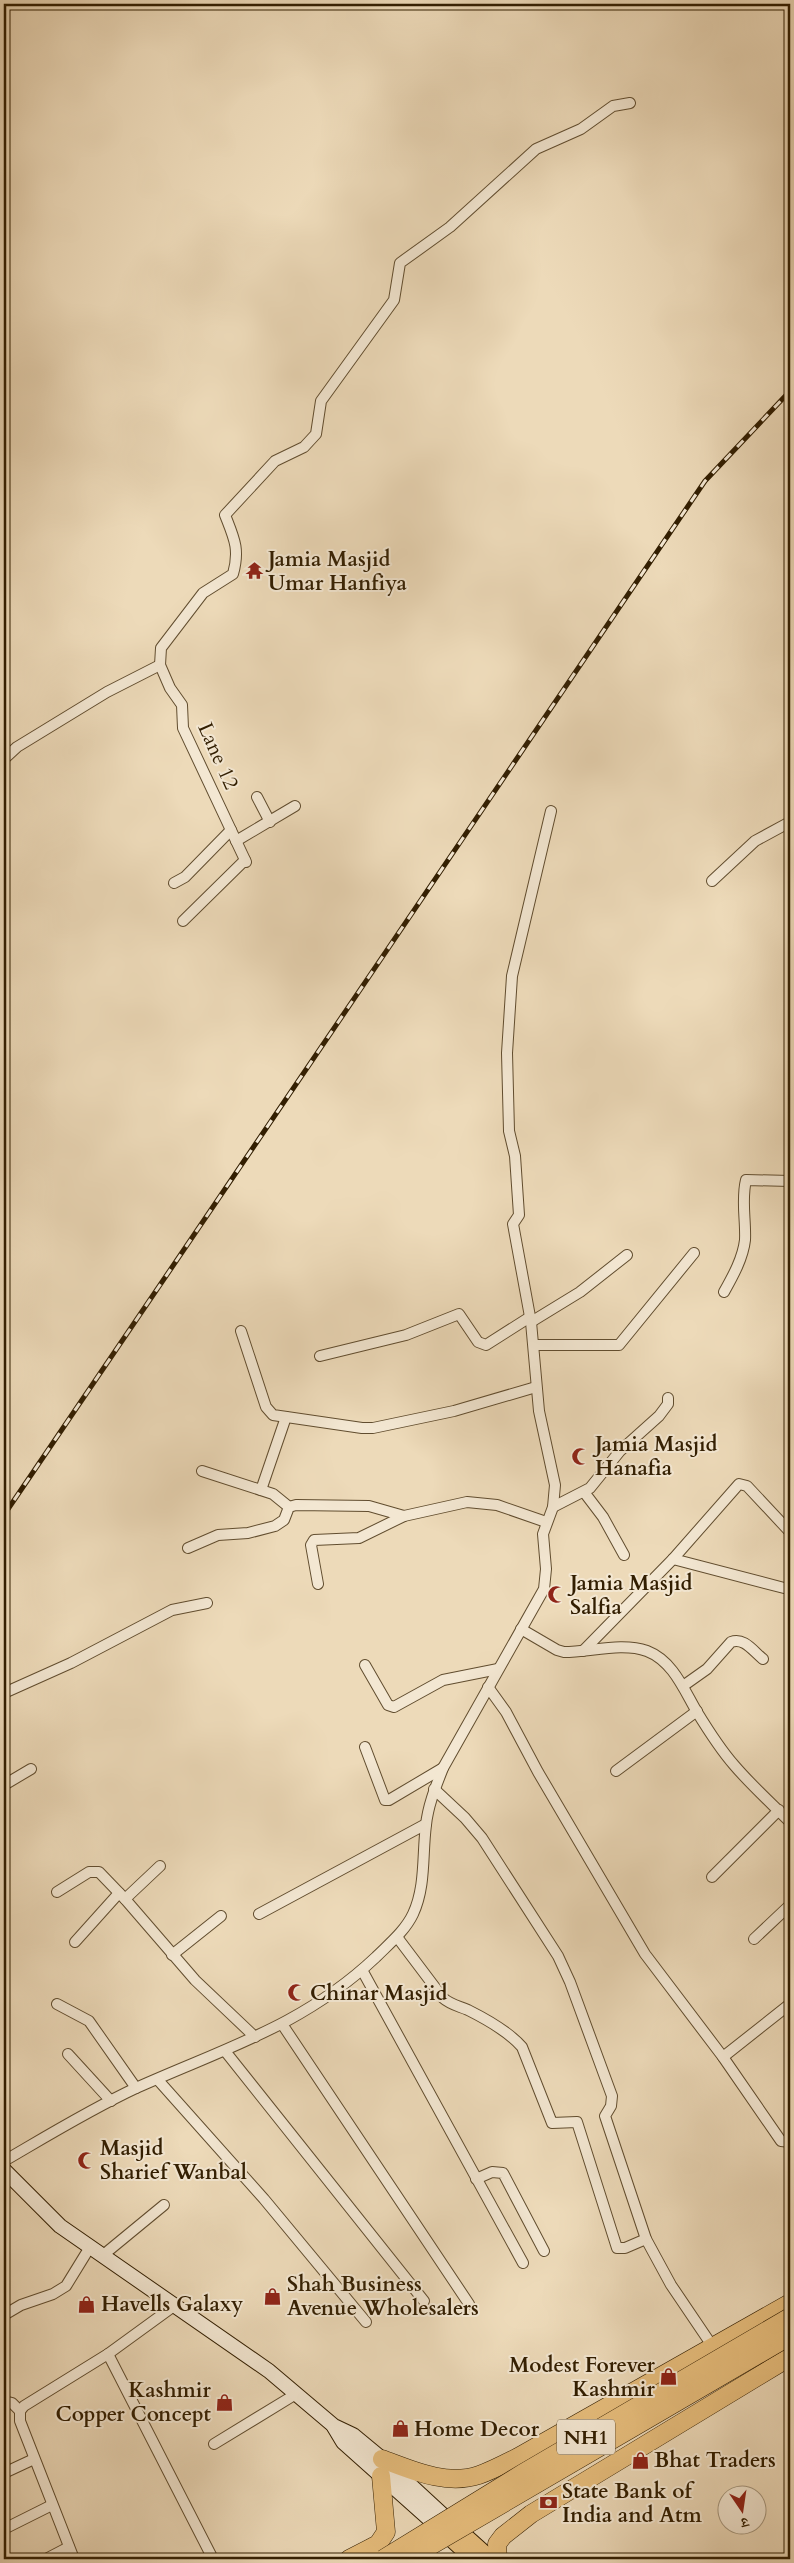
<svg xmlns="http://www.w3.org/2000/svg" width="794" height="2563" font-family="Cardo,'Noto Serif Devanagari',serif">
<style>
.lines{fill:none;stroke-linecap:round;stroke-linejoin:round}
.street-casing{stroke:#614d2f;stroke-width:12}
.secondary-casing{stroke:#321e01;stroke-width:16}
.primary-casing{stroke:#321e01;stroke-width:17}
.highway-casing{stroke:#321e01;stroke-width:19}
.street{stroke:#f3e7d2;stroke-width:10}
.secondary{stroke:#f3e7d2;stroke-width:14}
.primary{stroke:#e6bd7c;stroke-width:15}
.highway{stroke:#e6bd7c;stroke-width:18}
.rail-casing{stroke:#321e01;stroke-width:5}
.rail{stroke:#f3e7d2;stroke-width:3;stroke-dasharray:9;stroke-linecap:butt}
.highway-bridge-casing{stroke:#321e01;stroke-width:19;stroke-linecap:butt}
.highway-bridge{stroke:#e6bd7c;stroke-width:18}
.labels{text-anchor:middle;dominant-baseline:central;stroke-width:4;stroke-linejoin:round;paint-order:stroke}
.shield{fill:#f3e7d2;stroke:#6c5a40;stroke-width:1}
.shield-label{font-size:20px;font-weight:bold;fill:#321e01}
.poi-label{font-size:21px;font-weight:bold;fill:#321e01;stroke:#f3e7d2;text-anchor:start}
.street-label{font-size:21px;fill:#321e01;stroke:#f3e7d2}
</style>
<rect width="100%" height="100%" fill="#eddab9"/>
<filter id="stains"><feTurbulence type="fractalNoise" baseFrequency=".004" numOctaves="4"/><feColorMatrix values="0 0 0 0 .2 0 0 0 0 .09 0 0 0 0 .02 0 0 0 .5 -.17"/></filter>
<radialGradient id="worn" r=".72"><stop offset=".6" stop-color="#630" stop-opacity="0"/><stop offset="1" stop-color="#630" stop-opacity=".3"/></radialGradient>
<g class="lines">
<defs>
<g id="street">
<path d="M 4,759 L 17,747 L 107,692 L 160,665"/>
<path d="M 257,797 L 270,822"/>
<path d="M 236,841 L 295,806"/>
<path d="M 246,862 L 183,728 L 182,705 L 170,688 L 160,665 L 161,648 L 203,593 L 233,574 C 240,549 234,538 225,515 L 275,461 L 304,447 L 316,434 L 321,401 L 394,300 L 400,263 L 450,227 L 536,149 L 581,129 L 613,106 L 630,103"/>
<path d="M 712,881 L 755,841 L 790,822"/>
<path d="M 174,883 L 185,877 L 231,830"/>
<path d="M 183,921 L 245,860"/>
<path d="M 724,1292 C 733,1276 743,1258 745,1240 C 746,1220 741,1200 746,1180 L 790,1181"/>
<path d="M 531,1322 L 580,1292 L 627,1255"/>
<path d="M 241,1331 L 266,1407 L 273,1415 L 362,1428 L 373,1428 L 454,1411 L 536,1387"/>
<path d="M 534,1345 L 619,1345 L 694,1253"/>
<path d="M 320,1356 L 406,1335 L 459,1314 L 478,1342 L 486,1345 L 530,1317"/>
<path d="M 202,1471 L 273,1494 L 289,1507"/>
<path d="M 261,1490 L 286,1417"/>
<path d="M 584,1492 L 603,1517 L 624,1555"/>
<path d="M 553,1507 L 590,1488 L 620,1451 L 659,1416 L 668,1404 L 668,1398"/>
<path d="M 188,1548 L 218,1535 L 248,1533 L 275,1526 L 284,1520 L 289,1507 L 296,1505 L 369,1506 L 404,1516"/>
<path d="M 673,1559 L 788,1589"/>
<path d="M 318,1584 L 311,1545 L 314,1540 L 359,1538 L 404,1516 L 467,1502 L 497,1505 L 546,1522"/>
<path d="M 521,1629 L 557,1650 L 564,1652 C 590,1652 622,1642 647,1651 C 673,1661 684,1690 697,1712 C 708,1730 720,1749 734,1765 C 751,1785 771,1803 790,1822"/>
<path d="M 583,1651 L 673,1559 L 739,1484 L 747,1486 L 790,1532"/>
<path d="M 365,1665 L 388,1705 L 394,1707 L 443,1680 L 498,1669"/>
<path d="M 683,1686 L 707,1669 L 731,1642 C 744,1637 753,1651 763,1659"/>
<path d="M 488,1687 L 506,1712 L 538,1772 L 645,1954 L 723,2057 L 781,2141 L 790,2142"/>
<path d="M 4,1693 L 71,1663 L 172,1610 L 207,1603"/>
<path d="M 365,1747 L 385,1800 L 389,1800 L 443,1768"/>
<path d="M 616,1771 L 697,1711"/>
<path d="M 4,1785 L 31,1769"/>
<path d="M 434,1789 L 465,1818 L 482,1838 L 558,1956 L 570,1982 L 612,2096 L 611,2106 L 605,2116 L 646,2239 L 671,2285 L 715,2350"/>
<path d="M 712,1877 L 779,1810"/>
<path d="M 57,1892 L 89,1872 L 99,1872 L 125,1899 L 195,1980 L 255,2037"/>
<path d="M 125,1899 L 160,1866"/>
<path d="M 259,1914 L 426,1824"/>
<path d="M 397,1937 L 443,1998 C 451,2005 459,2006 468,2010 C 486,2019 509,2032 522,2047 L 552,2123 L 577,2122 L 617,2248 L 625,2248 L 646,2239"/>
<path d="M 754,1939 L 790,1905"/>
<path d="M 75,1942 L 119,1893"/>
<path d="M 172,1955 L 221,1916"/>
<path d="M 362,1970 L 523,2263"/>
<path d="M 57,2004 L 89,2021 L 136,2088"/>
<path d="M 282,2024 L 469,2304"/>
<path d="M 225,2051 L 424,2301"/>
<path d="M 68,2054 L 111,2101"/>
<path d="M 723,2057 L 790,2004"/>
<path d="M 158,2080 L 264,2199 L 366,2322"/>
<path d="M 4,2161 C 47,2136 91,2109 136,2088 C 225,2048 303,2026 376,1957 C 389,1944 405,1931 413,1914 C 426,1886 422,1855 426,1825 C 428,1805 436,1786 443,1768 L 544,1589 L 546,1569 L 543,1534 L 553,1507 L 555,1485 L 539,1411 L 531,1322 L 513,1224 L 519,1215 L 515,1156 L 509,1131 L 507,1053 L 512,976 L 551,811"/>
<path d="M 476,2179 L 492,2172 L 503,2173 L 544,2251"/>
<path d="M 102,2256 L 164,2205"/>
<path d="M 4,2315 L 21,2305 L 53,2294 L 66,2286 L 90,2247"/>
<path d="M 108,2354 L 213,2559"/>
<path d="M 4,2401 L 12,2403 L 20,2411"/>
<path d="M 214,2444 L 296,2394"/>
<path d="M 4,2473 L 34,2459"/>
<path d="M 4,2529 L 52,2505"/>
<path d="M 46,2559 L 69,2547"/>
<path d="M 74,2559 L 20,2421 L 20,2411 L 24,2406 L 108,2354 L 174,2306"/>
</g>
<g id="secondary">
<path d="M 4,2170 L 60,2226 L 269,2371 L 334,2426 L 353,2435 L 382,2459 L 447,2519"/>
<path d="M 334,2427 L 343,2442 L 436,2525"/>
</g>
<g id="primary">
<path d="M 451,2523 L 491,2559"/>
<path d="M 439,2528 L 473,2559"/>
</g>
<g id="highway">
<path d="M 382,2459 C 412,2470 446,2486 479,2475 C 493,2470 506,2463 518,2457 L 790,2303"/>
<path d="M 349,2559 L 378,2544 L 386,2532 L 381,2476"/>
<path d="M 498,2559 L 497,2544 L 503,2536 L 531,2514 L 790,2357"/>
</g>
</defs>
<use href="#street" class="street-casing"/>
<use href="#secondary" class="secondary-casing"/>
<use href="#primary" class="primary-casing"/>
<use href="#highway" class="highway-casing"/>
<use href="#street" class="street"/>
<use href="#secondary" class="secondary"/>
<use href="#primary" class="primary"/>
<use href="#highway" class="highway"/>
<defs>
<path id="rail" d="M 4,1515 L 705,481 L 790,391"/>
</defs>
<use href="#rail" class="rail-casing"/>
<use href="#rail" class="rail"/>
<defs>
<g id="highway-bridge">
<path d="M 383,2559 L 523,2473 L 790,2317"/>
<path d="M 408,2559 L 790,2336"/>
</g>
</defs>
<use href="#highway-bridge" class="highway-bridge-casing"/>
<use href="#highway-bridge" class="highway-bridge"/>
</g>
<defs>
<symbol id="temple-bare" viewBox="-9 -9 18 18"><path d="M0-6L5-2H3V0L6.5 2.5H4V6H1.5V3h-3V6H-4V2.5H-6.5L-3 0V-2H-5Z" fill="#8f2418" stroke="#f3e7d2" stroke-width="2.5" paint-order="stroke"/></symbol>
<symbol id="mosque-bare" viewBox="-9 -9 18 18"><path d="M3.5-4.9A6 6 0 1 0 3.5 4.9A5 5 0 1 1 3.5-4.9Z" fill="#8f2418" stroke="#f3e7d2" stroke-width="2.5" paint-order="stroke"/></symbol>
<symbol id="shop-bare" viewBox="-9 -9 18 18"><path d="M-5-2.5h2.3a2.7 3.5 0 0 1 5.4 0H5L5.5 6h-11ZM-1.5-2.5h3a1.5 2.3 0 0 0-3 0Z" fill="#8f2418" stroke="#f3e7d2" stroke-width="2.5" paint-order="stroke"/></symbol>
<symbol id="bank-bare" viewBox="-9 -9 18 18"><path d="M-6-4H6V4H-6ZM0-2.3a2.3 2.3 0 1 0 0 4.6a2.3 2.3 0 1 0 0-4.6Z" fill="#8f2418" stroke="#f3e7d2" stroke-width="2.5" paint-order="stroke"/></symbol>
</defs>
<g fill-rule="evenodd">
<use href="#temple-bare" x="242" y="558" width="25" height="25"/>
<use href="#mosque-bare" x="568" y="1444" width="25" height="25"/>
<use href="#mosque-bare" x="544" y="1582" width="25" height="25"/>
<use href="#mosque-bare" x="284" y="1980" width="25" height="25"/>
<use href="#mosque-bare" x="74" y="2148" width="25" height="25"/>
<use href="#shop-bare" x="260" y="2284" width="25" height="25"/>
<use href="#shop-bare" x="74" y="2292" width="25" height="25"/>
<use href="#shop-bare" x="656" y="2364" width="25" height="25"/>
<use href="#shop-bare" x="212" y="2390" width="25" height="25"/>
<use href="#shop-bare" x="388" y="2416" width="25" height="25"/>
<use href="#shop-bare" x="628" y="2448" width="25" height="25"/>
<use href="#bank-bare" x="536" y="2490" width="25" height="25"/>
</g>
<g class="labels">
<rect class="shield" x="557" y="2419.5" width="58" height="35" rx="4"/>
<g class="shield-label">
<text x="586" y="2437">NH1</text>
</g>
<g class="poi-label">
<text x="268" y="559">Jamia Masjid<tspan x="268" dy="24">Umar Hanfiya</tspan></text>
<text x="595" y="1444">Jamia Masjid<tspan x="595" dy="24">Hanafia</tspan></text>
<text x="570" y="1583">Jamia Masjid<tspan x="570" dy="24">Salfia</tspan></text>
<text x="310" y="1993">Chinar Masjid</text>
<text x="100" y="2148">Masjid<tspan x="100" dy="24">Sharief Wanbal</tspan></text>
<text x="287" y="2284">Shah Business<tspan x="287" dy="24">Avenue Wholesalers</tspan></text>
<text x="101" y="2304">Havells Galaxy</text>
<text x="655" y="2365" text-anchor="end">Modest Forever<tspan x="655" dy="24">Kashmir</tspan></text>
<text x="211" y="2390" text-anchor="end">Kashmir<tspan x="211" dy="24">Copper Concept</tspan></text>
<text x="414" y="2429">Home Decor</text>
<text x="654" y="2460">Bhat Traders</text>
<text x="562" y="2491">State Bank of<tspan x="562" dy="24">India and Atm</tspan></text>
</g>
<g class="street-label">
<text transform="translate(218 756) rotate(66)">Lane 12</text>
</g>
</g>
<rect width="794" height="2563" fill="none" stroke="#eddab9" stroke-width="20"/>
<rect x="5" y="5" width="784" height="2553" fill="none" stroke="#321e01" stroke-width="2.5"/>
<rect x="10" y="10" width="774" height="2543" fill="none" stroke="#321e01"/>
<g transform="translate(742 2510) rotate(167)"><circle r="24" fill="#f3e7d2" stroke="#a6977e"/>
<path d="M0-4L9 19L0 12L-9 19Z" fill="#8f2418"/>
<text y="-8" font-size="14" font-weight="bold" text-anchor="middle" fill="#321e01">उ</text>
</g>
<rect width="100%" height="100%" filter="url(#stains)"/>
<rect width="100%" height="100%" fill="url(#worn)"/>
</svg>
